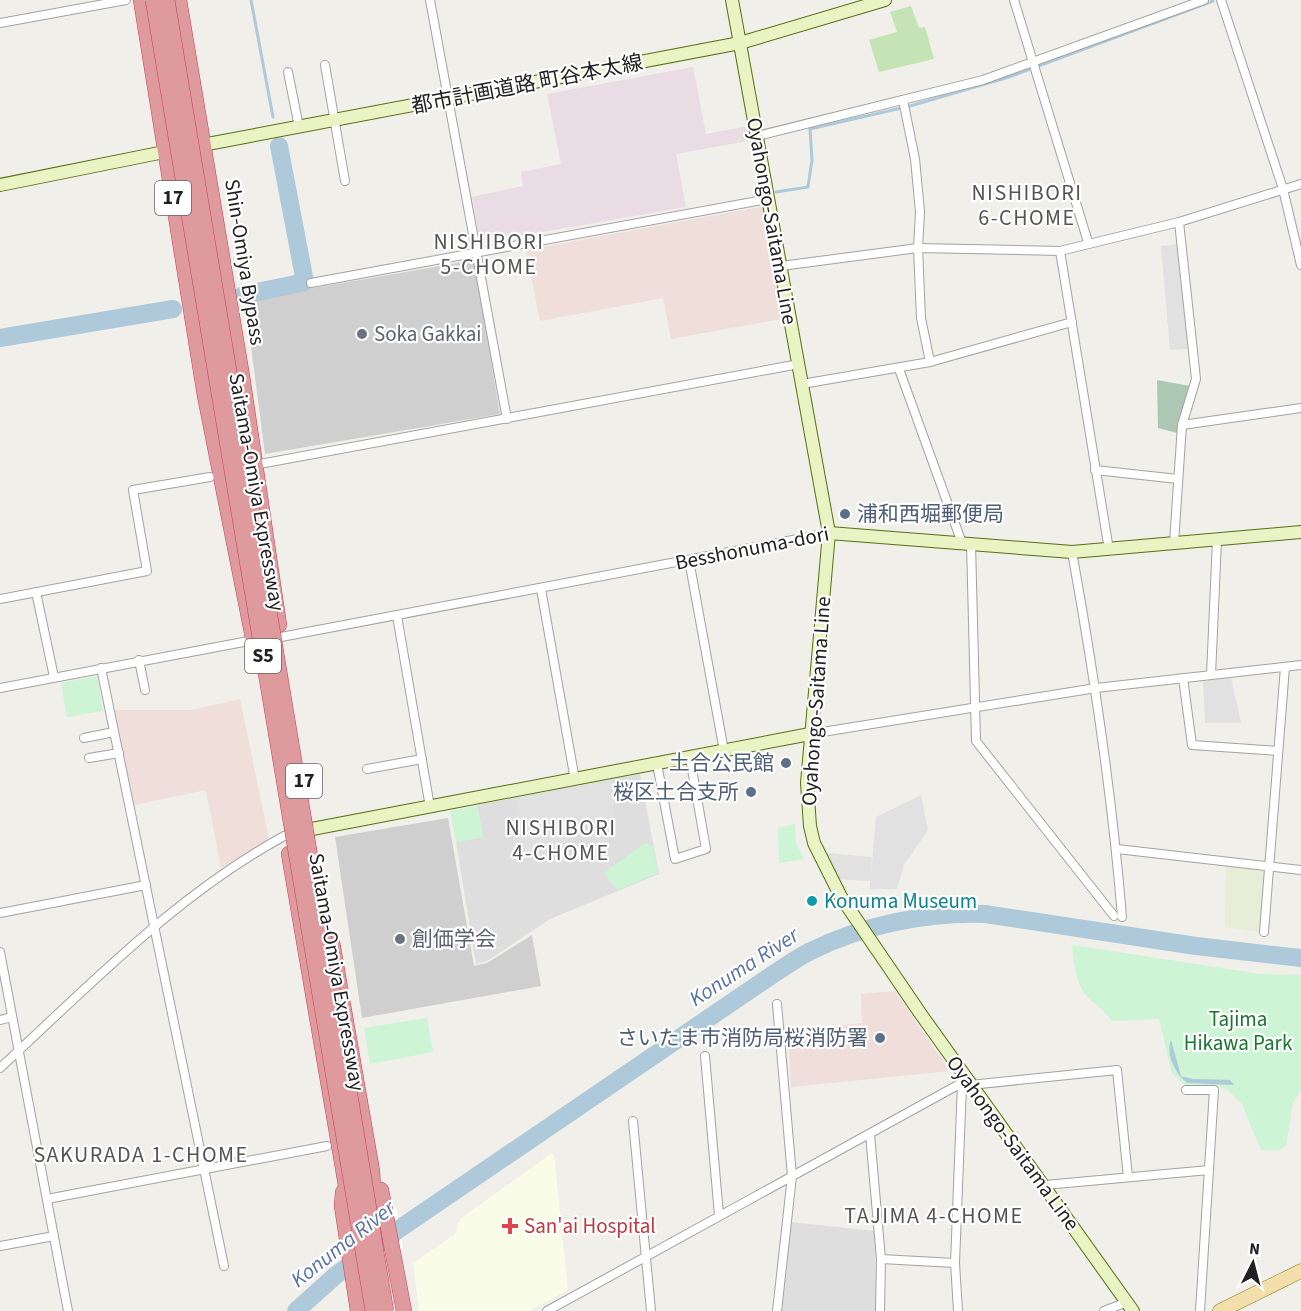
<svg xmlns="http://www.w3.org/2000/svg" width="1301" height="1311" font-family="'Source Sans 3','Noto Sans JP',sans-serif">
<style>
.residential{fill:#dfdede}
.commercial{fill:#efdeda}
.industrial{fill:#e9dce4}
.education{fill:#f9fce6}
.religious{fill:#cfcfcf}
.farmland{fill:#e8edd7}
.grass{fill:#c5e4b5}
.cemetery{fill:#acc7b4}
.park{fill:#ccf4d5}
.parking{fill:#e1e1e1}
.water{fill:#aec9d9}
.pier{fill:#fff}
.lines{fill:none;stroke-linecap:round;stroke-linejoin:round}
.stream{stroke:#aec9d9;stroke-width:3}
.river{stroke:#aec9d9;stroke-width:18}
.street-casing{stroke:#a2a2a2;stroke-width:10}
.secondary-casing{stroke:#566f12;stroke-width:14}
.primary-casing{stroke:#8d7711;stroke-width:15}
.highway-casing{stroke:#c83c57;stroke-width:16}
.street{stroke:#fff;stroke-width:8}
.secondary{stroke:#eaf3c4;stroke-width:12}
.primary{stroke:#f2dfac;stroke-width:14}
.highway{stroke:#de9a9c;stroke-width:15}
.highway-bridge-casing{stroke:#c83c57;stroke-width:16;stroke-linecap:butt}
.highway-bridge{stroke:#de9a9c;stroke-width:15}
.worship-dot{fill:#6b7280;stroke:#fff;stroke-width:2}
.service-dot{fill:#5c6f8a;stroke:#fff;stroke-width:2}
.culture-dot{fill:#0f9aa8;stroke:#fff;stroke-width:2}
.health-dot{fill:#e0444e;stroke:#fff;stroke-width:2}
.labels{text-anchor:middle;dominant-baseline:central;stroke-width:4.5;stroke-linejoin:round;paint-order:stroke}
.shield{fill:#fff;stroke:#646464;stroke-width:1.5}
.shield-label{font-size:20px;font-weight:bold;fill:#212121}
.street-label{font-size:21px;fill:#212121;stroke:#fff}
.worship-label{font-size:21px;fill:#5b616d;stroke:#fff;text-anchor:start}
.service-label{font-size:21px;fill:#4e5e75;stroke:#fff;text-anchor:end}
.culture-label{font-size:21px;fill:#0d838f;stroke:#fff;text-anchor:start}
.park-label{font-size:21px;fill:#19762e;stroke:#fff}
.health-label{font-size:21px;fill:#be3a42;stroke:#fff;text-anchor:start}
.neighbourhood-label{font-size:22px;letter-spacing:1.5px;fill:#545454;stroke:#fff}
.water-label{font-size:22px;font-style:italic;fill:#5773a7;stroke:#fff}
</style>
<rect width="100%" height="100%" fill="#f0efe9"/>
<g class="residential">
<path d="M 640,774 L 659,874 L 550,919 L 487,961 L 476,964 L 456,842 L 483,837 L 477,805 Z"/>
<path d="M 790,1222 L 875,1231 L 876,1311 L 782,1311 Z"/>
</g>
<g class="commercial">
<path d="M 765,206 L 786,318 L 671,339 L 663,298 L 540,321 L 526,250 Z"/>
<path d="M 240,699 L 269,840 L 221,868 L 206,790 L 134,805 L 115,710 L 192,710 Z"/>
<path d="M 895,991 L 950,1071 L 791,1087 L 788,1031 L 862,1023 L 861,994 Z"/>
</g>
<path class="industrial" d="M 693,67 L 706,134 L 749,126 L 752,140 L 676,154 L 686,207 L 480,243 L 472,197 L 523,186 L 521,172 L 561,164 L 547,94 Z"/>
<path class="education" d="M 554,1154 L 568,1290 L 529,1311 L 419,1311 L 413,1263 L 455,1234 L 460,1219 L 549,1155 Z"/>
<g class="religious">
<path d="M 474,260 L 500,414 L 265,454 L 245,300 Z"/>
<path d="M 448,818 L 474,966 L 487,963 L 532,935 L 541,986 L 362,1018 L 335,837 Z"/>
</g>
<path class="farmland" d="M 1226,866 L 1264,869 L 1261,932 L 1225,927 Z"/>
<path class="grass" d="M 911,6 L 919,28 L 925,27 L 934,59 L 879,72 L 869,40 L 897,32 L 890,12 Z"/>
<path class="cemetery" d="M 1157,380 L 1190,386 L 1177,433 L 1158,428 Z"/>
<g class="park">
<path d="M 97,676 L 103,711 L 67,717 L 61,683 Z"/>
<path d="M 477,806 L 483,837 L 456,842 L 450,811 Z"/>
<path d="M 795,824 L 796,843 L 804,859 L 779,863 L 778,828 Z"/>
<path d="M 645,843 L 653,846 L 658,873 L 618,890 L 609,881 L 605,872 Z"/>
<path d="M 1072,945 L 1260,974 L 1301,975 L 1301,1090 L 1293,1103 L 1286,1145 L 1280,1150 L 1261,1150 L 1242,1104 L 1229,1091 L 1218,1087 L 1186,1087 L 1172,1073 L 1159,1019 L 1112,1021 C 1104,1010 1098,1007 1089,998 C 1075,986 1074,962 1072,945 Z"/>
<path d="M 427,1018 L 433,1052 L 370,1064 L 364,1028 Z"/>
</g>
<g class="parking">
<path d="M 1179,244 L 1188,349 L 1170,350 L 1161,246 Z"/>
<path d="M 1231,678 L 1241,723 L 1205,723 L 1203,681 Z"/>
<path d="M 612,780 L 614,814 L 571,827 L 572,834 L 567,836 L 568,846 L 555,852 L 516,859 L 512,831 L 519,830 L 517,798 Z"/>
<path d="M 921,795 L 928,830 L 904,865 L 897,889 L 870,889 L 870,881 L 836,879 L 826,853 L 872,857 L 871,875 L 876,817 Z"/>
</g>
<path class="water" d="M 1171,1040 L 1181,1076 L 1193,1079 L 1230,1080 L 1234,1085 L 1188,1083 C 1176,1076 1165,1053 1171,1040 Z"/>
<path class="pier" d="M 396,1207 L 403,1248 L 376,1266 L 369,1227 Z"/>
<g class="lines">
<g class="stream">
<path d="M 251,0 L 273,117"/>
<path d="M 776,192 L 808,187 L 812,160 L 810,129 L 910,106 L 1009,77 L 1213,1"/>
<path d="M 304,278 L 308,277"/>
</g>
<g class="river">
<path d="M 243,295 L 305,282 L 279,146"/>
<path d="M 0,338 L 173,309"/>
<path d="M 296,1311 L 336,1275 L 402,1227 L 772,975 C 785,967 798,957 811,951 C 863,925 927,912 985,914 L 1196,946 L 1301,958"/>
</g>
<defs>
<g id="street">
<path d="M 430,0 L 507,419"/>
<path d="M 1014,0 L 1088,242"/>
<path d="M 1221,0 L 1283,189 L 1301,265"/>
<path d="M 0,23 L 126,0"/>
<path d="M 325,65 L 345,181"/>
<path d="M 288,72 L 299,127"/>
<path d="M 903,100 L 915,159 L 920,212 L 918,248 L 921,318 L 930,362"/>
<path d="M 757,136 L 983,80 L 1204,0"/>
<path d="M 781,266 L 918,248 L 1060,251"/>
<path d="M 311,283 L 768,199"/>
<path d="M 899,369 L 962,543"/>
<path d="M 802,384 L 930,362 L 1072,322"/>
<path d="M 1182,425 L 1301,408"/>
<path d="M 254,465 L 799,364"/>
<path d="M 1095,470 L 1178,479"/>
<path d="M 971,543 L 976,741 L 1114,916"/>
<path d="M 1174,543 L 1182,425 L 1196,379 L 1179,222"/>
<path d="M 1109,550 L 1060,251 L 1179,222 L 1301,184"/>
<path d="M 1072,552 C 1094,673 1112,794 1122,917"/>
<path d="M 689,560 L 724,751"/>
<path d="M 541,589 L 575,780"/>
<path d="M 36,592 L 54,677"/>
<path d="M 0,599 L 147,571 L 133,490 L 210,477"/>
<path d="M 397,616 L 430,807"/>
<path d="M 281,637 L 829,533"/>
<path d="M 139,660 L 145,690"/>
<path d="M 101,668 L 224,1266"/>
<path d="M 1211,675 L 1217,540"/>
<path d="M 1183,678 L 1192,745 L 1278,751"/>
<path d="M 0,688 L 254,640"/>
<path d="M 810,734 L 1096,688 L 1301,665"/>
<path d="M 84,738 L 114,732"/>
<path d="M 89,758 L 119,753"/>
<path d="M 657,764 L 675,859 L 706,849 L 690,758"/>
<path d="M 367,769 L 422,759"/>
<path d="M 1117,849 L 1301,870"/>
<path d="M 0,913 L 146,885"/>
<path d="M 1264,932 L 1285,667"/>
<path d="M 0,952 L 68,1311"/>
<path d="M 0,1020 L 12,1017"/>
<path d="M 705,1056 L 719,1215"/>
<path d="M 0,1068 C 90,985 177,894 286,835"/>
<path d="M 970,1085 L 1117,1070 L 1128,1177"/>
<path d="M 1186,1090 L 1214,1090 L 1200,1311"/>
<path d="M 633,1121 L 651,1311"/>
<path d="M 870,1134 L 881,1259 L 880,1311"/>
<path d="M 1045,1185 L 1209,1170"/>
<path d="M 47,1199 L 327,1146"/>
<path d="M 0,1246 L 54,1236"/>
<path d="M 881,1259 L 955,1263"/>
<path d="M 547,1311 L 967,1080"/>
<path d="M 777,1311 L 792,1176 L 777,1004"/>
<path d="M 958,1311 L 955,1263 L 962,1084"/>
<path d="M 1104,1311 L 1127,1302"/>
</g>
<g id="secondary">
<path d="M 732,0 L 829,533 L 807,783 L 810,826 L 814,843 L 841,897 L 920,1013 L 1133,1311"/>
<path d="M 197,146 L 740,43 L 885,0"/>
<path d="M 0,185 L 174,150"/>
<path d="M 829,533 L 1072,552 L 1301,532"/>
<path d="M 312,829 L 810,734"/>
</g>
<path id="primary" d="M 1220,1311 L 1301,1271"/>
<g id="highway">
<path d="M 141,0 L 205,396 L 253,638"/>
<path d="M 179,0 L 242,376 L 279,625"/>
<path d="M 289,854 L 349,1203"/>
<path d="M 332,942 L 372,1171 L 374,1205"/>
<path d="M 381,1190 L 404,1311"/>
<path d="M 343,1192 L 342,1206 L 358,1311"/>
</g>
</defs>
<use href="#street" class="street-casing"/>
<use href="#secondary" class="secondary-casing"/>
<use href="#primary" class="primary-casing"/>
<use href="#highway" class="highway-casing"/>
<use href="#street" class="street"/>
<use href="#secondary" class="secondary"/>
<use href="#primary" class="primary"/>
<use href="#highway" class="highway"/>
<defs>
<g id="highway-bridge">
<path d="M 153,0 L 373,1311"/>
<path d="M 167,0 L 386,1311"/>
</g>
</defs>
<use href="#highway-bridge" class="highway-bridge-casing"/>
<use href="#highway-bridge" class="highway-bridge"/>
</g>
<g class="worship-dot">
<circle cx="362" cy="334" r="6"/>
<circle cx="400" cy="939" r="6"/>
</g>
<g class="service-dot">
<circle cx="845" cy="514" r="6"/>
<circle cx="786" cy="763" r="6"/>
<circle cx="751" cy="792" r="6"/>
<circle cx="880" cy="1038" r="6"/>
</g>
<circle class="culture-dot" cx="812" cy="901" r="6"/>
<path class="health-dot" d="M507 1217h6v6h6v6h-6v6h-6v-6h-6v-6h6z"/>
<g class="labels">
<g class="shield">
<rect x="155" y="181" width="36" height="34" rx="4.5"/>
<rect x="245" y="639" width="36" height="34" rx="4.5"/>
<rect x="286" y="764" width="36" height="34" rx="4.5"/>
</g>
<g class="shield-label">
<text x="173" y="198">17</text>
<text x="263" y="656">S5</text>
<text x="304" y="781">17</text>
</g>
<g class="street-label">
<text transform="translate(527 84) rotate(-11)">都市計画道路 町谷本太線</text>
<text transform="translate(772 221) rotate(80)">Oyahongo-Saitama Line</text>
<text transform="translate(245 262) rotate(81)">Shin-Omiya Bypass</text>
<text transform="translate(257 492) rotate(80)">Saitama-Omiya Expressway</text>
<text transform="translate(752 548) rotate(-11)">Besshonuma-dori</text>
<text transform="translate(816 701) rotate(-86)">Oyahongo-Saitama Line</text>
<text transform="translate(337 972) rotate(80)">Saitama-Omiya Expressway</text>
<text transform="translate(1013 1143) rotate(54)">Oyahongo-Saitama Line</text>
</g>
<g class="worship-label">
<text x="374" y="334">Soka Gakkai</text>
<text x="412" y="939">創価学会</text>
</g>
<g class="service-label">
<text x="857" y="514" text-anchor="start">浦和西堀郵便局</text>
<text x="774" y="763">土合公民館</text>
<text x="739" y="792">桜区土合支所</text>
<text x="868" y="1038">さいたま市消防局桜消防署</text>
</g>
<g class="culture-label">
<text x="824" y="901">Konuma Museum</text>
</g>
<g class="park-label">
<text x="1238" y="1019">Tajima<tspan x="1238" dy="24">Hikawa Park</tspan></text>
</g>
<g class="health-label">
<text x="524" y="1226">San'ai Hospital</text>
</g>
<g class="neighbourhood-label">
<text x="1027" y="193">NISHIBORI<tspan x="1027" dy="25">6-CHOME</tspan></text>
<text x="489" y="242">NISHIBORI<tspan x="489" dy="25">5-CHOME</tspan></text>
<text x="561" y="828">NISHIBORI<tspan x="561" dy="25">4-CHOME</tspan></text>
<text x="141" y="1155">SAKURADA 1-CHOME</text>
<text x="934" y="1216">TAJIMA 4-CHOME</text>
</g>
<g class="water-label">
<text transform="translate(744 967) rotate(-33)">Konuma River</text>
<text transform="translate(343 1244) rotate(-38)">Konuma River</text>
</g>
</g>
<g transform="translate(1253 1263) rotate(6)" stroke="#ffffff" stroke-width="4.5" paint-order="stroke">
<path d="M0-4.5L10 22L0 15L-10 22Z" fill="#212121"/>
<text y="-9" font-size="16" font-weight="bold" text-anchor="middle" fill="#212121">N</text>
</g>
</svg>
